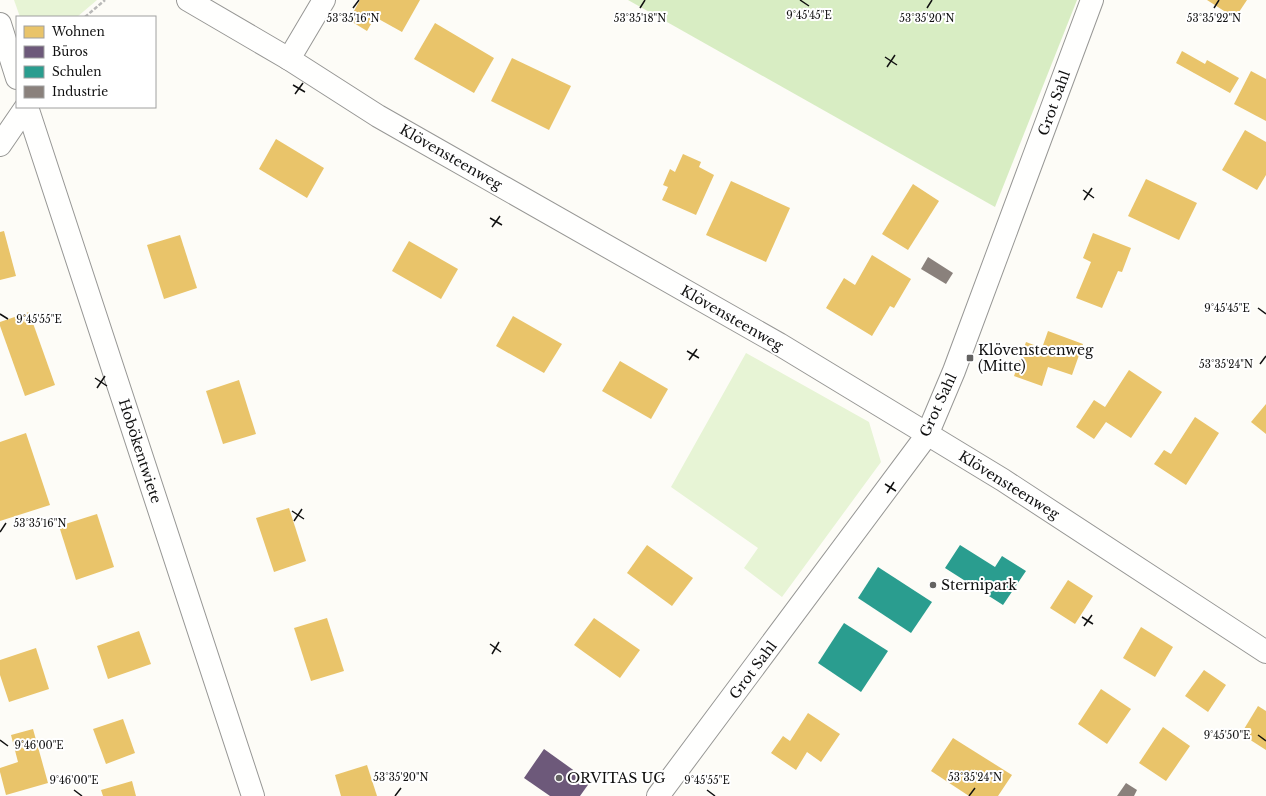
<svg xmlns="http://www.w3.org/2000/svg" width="1266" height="796" font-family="'Libre Baskerville',serif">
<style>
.green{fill:#e7f4d5}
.forest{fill:#d8edc3}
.homes{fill:#e9c46a}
.offices{fill:#6d597a}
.schools{fill:#2a9d8f}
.industry{fill:#8a817c}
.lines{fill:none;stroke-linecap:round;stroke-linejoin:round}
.street-casing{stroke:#979795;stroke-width:24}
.path{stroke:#b9b9b8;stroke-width:2.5;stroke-dasharray:4 2;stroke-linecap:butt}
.street{stroke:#fffffe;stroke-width:22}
.ticks{fill:none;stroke:#111;stroke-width:1.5}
.poi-dot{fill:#646362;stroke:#fff;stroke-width:1.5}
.labels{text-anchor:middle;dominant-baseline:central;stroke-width:4;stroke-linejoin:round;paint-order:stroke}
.street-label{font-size:14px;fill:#111;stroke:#fff}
.poi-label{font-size:14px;fill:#111;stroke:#fff;text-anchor:start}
.ticks-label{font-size:10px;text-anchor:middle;fill:#111;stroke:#fff;stroke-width:4;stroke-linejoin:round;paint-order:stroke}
</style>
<rect width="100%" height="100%" fill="#fdfcf7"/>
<g class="green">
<path d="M 14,0 L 97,0 L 77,17 L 20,17 Z"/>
<path d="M 746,353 L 869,422 L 881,462 L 782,597 L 744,568 L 758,548 L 671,487 Z"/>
</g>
<path class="forest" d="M 628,0 L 1077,0 L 995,207 Z"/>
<g class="homes">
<path d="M 360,0 L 420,0 L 402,32 L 375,17 L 367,31 L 349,20 Z"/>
<path d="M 1207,0 L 1247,0 L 1235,18 Z"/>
<path d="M 435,23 L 494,58 L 474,93 L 414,59 Z"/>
<path d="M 1182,51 L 1205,64 L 1207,60 L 1239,78 L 1230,93 L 1176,63 Z"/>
<path d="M 512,58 L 571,86 L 549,130 L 491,101 Z"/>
<path d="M 1251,71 L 1266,79 L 1266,121 L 1234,104 Z"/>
<path d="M 1245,130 L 1266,142 L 1266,175 L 1257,190 L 1222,170 Z"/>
<path d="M 276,139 L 324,168 L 307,198 L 259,169 Z"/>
<path d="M 683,154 L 701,162 L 699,167 L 714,175 L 696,215 L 662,200 L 668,187 L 663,185 L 670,169 L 675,172 Z"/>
<path d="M 1146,179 L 1197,203 L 1179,240 L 1128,216 Z"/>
<path d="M 731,181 L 790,208 L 766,262 L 706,235 Z"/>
<path d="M 913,184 L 939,201 L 908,250 L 882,234 Z"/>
<path d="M 4,231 L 16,276 L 0,280 L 0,232 Z"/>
<path d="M 1093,233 L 1131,248 L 1122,272 L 1118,271 L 1102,308 L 1076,298 L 1091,262 L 1083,258 Z"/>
<path d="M 180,235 L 197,288 L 164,299 L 147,245 Z"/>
<path d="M 409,241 L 458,269 L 441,299 L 392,271 Z"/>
<path d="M 872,255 L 911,279 L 894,308 L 890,306 L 872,336 L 826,308 L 844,278 L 855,285 Z"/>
<path d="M 29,312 L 55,385 L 25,396 L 0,326 L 0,322 Z"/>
<path d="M 513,316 L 562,344 L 544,373 L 496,346 Z"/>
<path d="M 1048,331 L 1083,344 L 1072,375 L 1048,367 L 1042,386 L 1014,376 L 1026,342 L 1042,348 Z"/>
<path d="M 620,361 L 668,389 L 651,419 L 602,391 Z"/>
<path d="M 1129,370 L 1162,392 L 1131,438 L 1106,422 L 1094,439 L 1076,427 L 1094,400 L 1105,407 Z"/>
<path d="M 239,380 L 256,434 L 223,444 L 206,391 Z"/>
<path d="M 1266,404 L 1266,434 L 1251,422 Z"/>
<path d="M 1195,417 L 1219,433 L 1186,485 L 1154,464 L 1164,450 L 1171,454 Z"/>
<path d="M 26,433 L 50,505 L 0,521 L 0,442 Z"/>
<path d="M 289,508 L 306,561 L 274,572 L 256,518 Z"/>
<path d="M 97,514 L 114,567 L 76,580 L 59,526 Z"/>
<path d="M 647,545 L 693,578 L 672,606 L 627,573 Z"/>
<path d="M 1068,580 L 1093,596 L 1075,624 L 1050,608 Z"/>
<path d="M 327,618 L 344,671 L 311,681 L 294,628 Z"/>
<path d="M 594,618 L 640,650 L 620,678 L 574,645 Z"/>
<path d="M 1141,627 L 1173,647 L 1155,677 L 1123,658 Z"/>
<path d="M 139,631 L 151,664 L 108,679 L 97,646 Z"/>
<path d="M 36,648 L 49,689 L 9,702 L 0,675 L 0,660 Z"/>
<path d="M 1204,670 L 1226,685 L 1208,712 L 1185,696 Z"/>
<path d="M 1101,689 L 1131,709 L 1107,744 L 1078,724 Z"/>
<path d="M 1258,706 L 1266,711 L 1266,750 L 1241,734 Z"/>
<path d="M 808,713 L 840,734 L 821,762 L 807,752 L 796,770 L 771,753 L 783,736 L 790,741 Z"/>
<path d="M 123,719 L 135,753 L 106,764 L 93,729 Z"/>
<path d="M 1163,727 L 1190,746 L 1166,781 L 1139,763 Z"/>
<path d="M 33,729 L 48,783 L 6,795 L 0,772 L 0,768 L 18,762 L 11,735 Z"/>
<path d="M 953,738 L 1012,775 L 998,796 L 969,796 L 931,771 Z"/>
<path d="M 367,765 L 377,796 L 341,796 L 335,775 Z"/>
<path d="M 132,781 L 136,796 L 103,796 L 101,790 Z"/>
</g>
<path class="offices" d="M 544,749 L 590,782 L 580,796 L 550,796 L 524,778 Z"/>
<g class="schools">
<path d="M 960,545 L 995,567 L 1002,556 L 1026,571 L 1003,605 L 945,568 Z"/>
<path d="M 878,567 L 932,602 L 911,633 L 858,598 Z"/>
<path d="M 844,623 L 888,651 L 861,692 L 818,663 Z"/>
</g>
<g class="industry">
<path d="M 928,257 L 953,273 L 946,284 L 921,269 Z"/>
<path d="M 1126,783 L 1137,790 L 1134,796 L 1117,796 Z"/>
</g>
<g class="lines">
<defs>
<g id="street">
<path d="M 188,0 L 289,59 L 378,116 L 779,344 L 1003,480 L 1266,652"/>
<path d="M 0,24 L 17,78"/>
<path d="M 289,59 L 324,0"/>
<path d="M 27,107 L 253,796"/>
<path d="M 0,145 L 26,107"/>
<path d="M 658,796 L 927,435 L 954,371 L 1092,0"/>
</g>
</defs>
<use href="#street" class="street-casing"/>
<path class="path" d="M 85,17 L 105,0"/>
<use href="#street" class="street"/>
</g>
<path class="ticks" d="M 800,0 L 809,6M 353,8 L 359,0M 640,8 L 645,0M 927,8 L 932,0M 1214,8 L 1219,0M 885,57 L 897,65M 887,67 L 895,55M 293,85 L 305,92M 295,94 L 303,83M 1083,190 L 1094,198M 1084,200 L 1092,188M 490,218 L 502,225M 492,227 L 500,216M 1258,308 L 1266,314M 0,314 L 8,319M 687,351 L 699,358M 689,360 L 697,349M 1260,364 L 1266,356M 95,378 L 107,386M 97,388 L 105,376M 885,484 L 896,491M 887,493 L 894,482M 292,511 L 304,519M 294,521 L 302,509M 0,532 L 6,523M 1082,617 L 1093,624M 1084,626 L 1092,615M 490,644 L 501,652M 492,654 L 499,642M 1258,735 L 1266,741M 0,740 L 8,746M 74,790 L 82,796M 707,790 L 715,796M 395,796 L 401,788M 969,796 L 975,788"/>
<g class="poi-dot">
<rect x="966" y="354" width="8" height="8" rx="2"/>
<circle cx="933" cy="585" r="4"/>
<circle cx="559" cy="778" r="4"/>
</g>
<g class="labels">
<g class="street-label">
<text transform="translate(1054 103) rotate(-70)">Grot Sahl</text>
<text transform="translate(451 157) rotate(30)">Klövensteenweg</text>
<text transform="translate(732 318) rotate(30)">Klövensteenweg</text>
<text transform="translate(938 405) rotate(-65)">Grot Sahl</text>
<text transform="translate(140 451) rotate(72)">Hobökentwiete</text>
<text transform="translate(1009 485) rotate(32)">Klövensteenweg</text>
<text transform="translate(753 670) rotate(-53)">Grot Sahl</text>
</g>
<g class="poi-label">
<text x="978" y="350">Klövensteenweg<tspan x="978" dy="16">(Mitte)</tspan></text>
<text x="941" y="585">Sternipark</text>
<text x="567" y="778">ORVITAS UG</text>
</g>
</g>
<g class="ticks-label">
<text x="809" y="19">9°45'45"E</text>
<text x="1214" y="22">53°35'22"N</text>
<text x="353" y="22">53°35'16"N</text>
<text x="640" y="22">53°35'18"N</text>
<text x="927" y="22">53°35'20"N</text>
<text x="1227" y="312">9°45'45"E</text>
<text x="39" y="323">9°45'55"E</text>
<text x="1226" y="368">53°35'24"N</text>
<text x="40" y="527">53°35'16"N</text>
<text x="1227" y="739">9°45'50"E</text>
<text x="39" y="749">9°46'00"E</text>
<text x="401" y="781">53°35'20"N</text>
<text x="975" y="781">53°35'24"N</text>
<text x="74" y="784">9°46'00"E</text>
<text x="707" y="784">9°45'55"E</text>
</g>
<rect x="16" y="16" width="140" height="92" fill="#ffffff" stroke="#a0a0a0"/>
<rect x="24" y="26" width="20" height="12" fill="#e9c46a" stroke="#a0a0a0"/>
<text x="52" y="36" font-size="12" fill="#111111">Wohnen</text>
<rect x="24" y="46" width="20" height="12" fill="#6d597a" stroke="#a0a0a0"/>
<text x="52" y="56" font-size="12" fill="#111111">Büros</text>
<rect x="24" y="66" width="20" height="12" fill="#2a9d8f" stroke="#a0a0a0"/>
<text x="52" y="76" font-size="12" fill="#111111">Schulen</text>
<rect x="24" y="86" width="20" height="12" fill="#8a817c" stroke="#a0a0a0"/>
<text x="52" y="96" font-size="12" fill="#111111">Industrie</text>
</svg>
